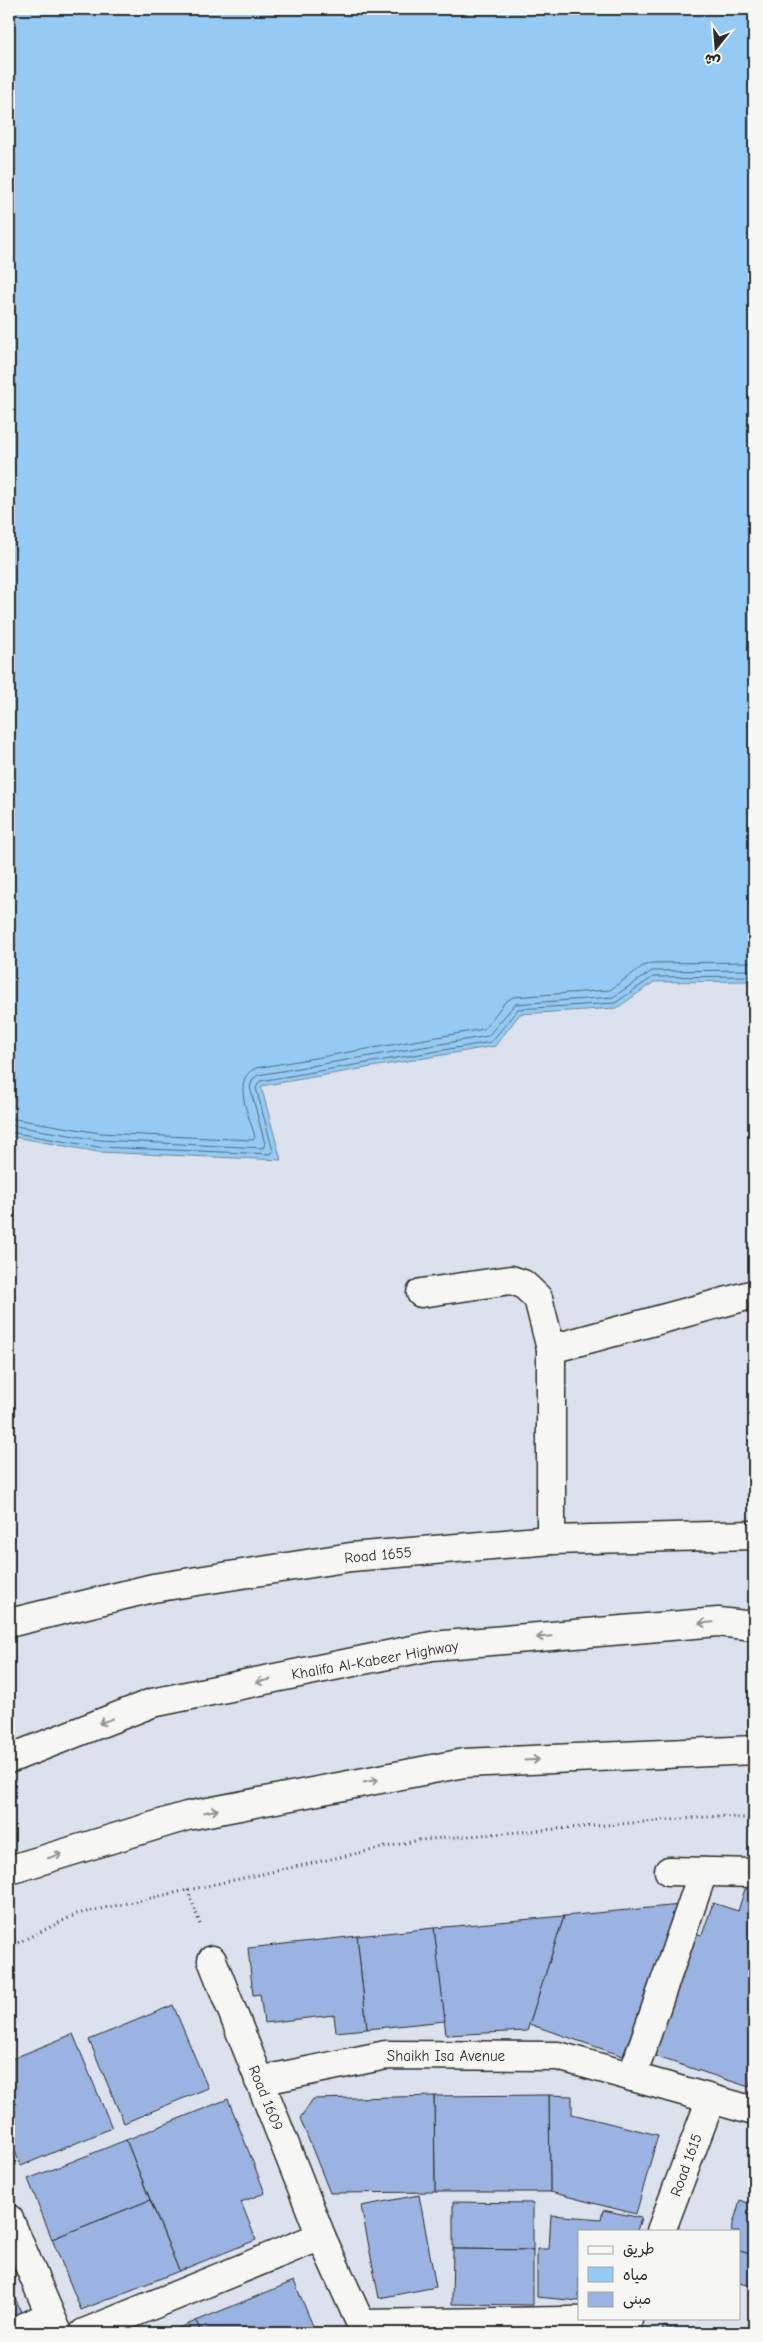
<svg xmlns="http://www.w3.org/2000/svg" width="763" height="2342" font-family="'Comic Neue','Playpen Sans Arabic',sans-serif">
<style>
.water{fill:#94caf3;stroke:#6a8aa3}
.lines{fill:none;stroke-linecap:round;stroke-linejoin:round}
.shore{stroke:#556b7b;stroke-width:1}
.building{fill:#9bb3e0;stroke:#2b2b2b}
.minor-casing{stroke:#2b2b2b;stroke-width:31}
.major-casing{stroke:#2b2b2b;stroke-width:31}
.path{stroke:#2b2b2b;stroke-width:3;stroke-dasharray:1 4;stroke-linecap:butt}
.minor{stroke:#f6f6f2;stroke-width:28}
.major{stroke:#f6f6f2;stroke-width:28}
.oneway{stroke:#90908e}
.labels{text-anchor:middle;dominant-baseline:central;stroke-width:5;stroke-linejoin:round;paint-order:stroke}
.street-label{font-size:15px;fill:#2b2b2b;stroke:#f6f6f2}
</style>
<rect width="100%" height="100%" fill="#dbe2ed"/>
<filter id="ink" filterUnits="userSpaceOnUse"><feTurbulence type="fractalNoise" baseFrequency=".02" numOctaves="2"/><feDisplacementMap in="SourceGraphic" scale="10" xChannelSelector="R" yChannelSelector="G"/><feConvolveMatrix kernelMatrix="1 2 1 2 8 2 1 2 1" color-interpolation-filters="sRGB"/></filter>
<g filter="url(#ink)">
<path class="water" d="M 9,9 L 754,9 L 754,981 L 654,982 L 617,1008 L 520,1014 L 495,1046 L 261,1086 L 281,1160 L 98,1152 L 9,1136 Z"/>
<g class="lines">
<g class="shore">
<path d="M 9,1118 L 100,1133 L 253,1140 L 255,1137 C 250,1117 230,1079 256,1068 L 484,1029 L 505,1002 L 513,997 L 610,990 L 643,966 L 651,963 L 754,962"/>
<path d="M 9,1125 L 99,1140 L 263,1148 L 265,1144 L 250,1087 L 253,1079 L 258,1075 L 488,1036 L 515,1004 L 613,997 L 652,971 L 754,970"/>
<path d="M 9,1132 L 98,1147 L 271,1154 L 273,1151 L 256,1088 L 260,1081 L 491,1042 L 518,1009 L 615,1003 L 653,977 L 754,976"/>
</g>
</g>
<g class="building">
<path d="M 745,1889 L 754,1889 L 754,2071 L 749,2087 L 654,2056 L 694,1933 L 702,1935 L 713,1903 L 738,1911 Z"/>
<path d="M 681,1905 L 623,2056 L 529,2024 L 564,1916 Z"/>
<path d="M 564,1916 L 527,2031 L 446,2035 L 434,1928 Z"/>
<path d="M 434,1928 L 445,2021 L 367,2029 L 357,1936 Z"/>
<path d="M 357,1936 L 367,2029 L 336,2032 L 334,2015 L 264,2023 L 260,1994 L 253,1995 L 248,1948 Z"/>
<path d="M 173,2005 L 208,2088 L 124,2123 L 89,2040 Z"/>
<path d="M 73,2034 L 112,2128 L 21,2166 L 9,2137 L 9,2060 Z"/>
<path d="M 549,2095 L 572,2096 L 572,2114 L 658,2135 L 636,2214 L 550,2192 Z"/>
<path d="M 549,2095 L 550,2192 L 435,2192 L 434,2096 Z"/>
<path d="M 434,2096 L 435,2192 L 330,2193 L 300,2118 L 313,2099 Z"/>
<path d="M 228,2099 L 265,2193 L 241,2202 L 256,2240 L 179,2271 L 126,2140 Z"/>
<path d="M 126,2140 L 150,2200 L 52,2239 L 28,2179 Z"/>
<path d="M 419,2195 L 436,2287 L 379,2298 L 361,2206 Z"/>
<path d="M 150,2200 L 179,2271 L 81,2310 L 52,2239 Z"/>
<path d="M 740,2200 L 754,2205 L 754,2255 L 739,2251 L 739,2231 L 731,2231 Z"/>
<path d="M 453,2202 L 533,2203 L 533,2250 L 453,2249 Z"/>
<path d="M 603,2210 L 641,2218 L 637,2231 L 579,2231 L 579,2301 L 537,2297 L 537,2249 L 549,2249 L 551,2215 L 601,2219 Z"/>
<path d="M 453,2249 L 533,2250 L 533,2305 L 452,2304 Z"/>
<path d="M 739,2251 L 754,2255 L 754,2287 L 739,2283 Z"/>
<path d="M 294,2281 L 316,2333 L 201,2333 L 196,2321 Z"/>
<path d="M 9,2284 L 30,2333 L 9,2333 Z"/>
<path d="M 196,2321 L 201,2333 L 167,2333 Z"/>
<path d="M 664,2326 L 684,2333 L 661,2333 Z"/>
</g>
<g class="lines">
<defs>
<g id="minor">
<path d="M 421,1293 L 511,1280 L 523,1284 L 538,1298 L 551,1349 L 551,1540"/>
<path d="M 551,1349 L 754,1294"/>
<path d="M 9,1623 L 153,1588 L 351,1557 L 551,1540 L 754,1535"/>
<path d="M 669,1871 L 754,1873"/>
<path d="M 212,1960 L 321,2236 L 365,2333"/>
<path d="M 632,2077 L 703,1872"/>
<path d="M 259,2081 L 386,2055 L 558,2056 L 754,2111"/>
<path d="M 9,2219 L 58,2333"/>
<path d="M 661,2231 L 711,2099"/>
<path d="M 361,2324 L 628,2320"/>
<path d="M 9,2333 L 50,2316"/>
<path d="M 84,2333 L 321,2236"/>
</g>
<g id="major">
<path d="M 9,1759 L 152,1703 L 432,1646 L 718,1622 L 754,1626"/>
<path d="M 9,1870 L 187,1816 L 464,1763 L 754,1750"/>
</g>
</defs>
<use href="#minor" class="minor-casing"/>
<use href="#major" class="major-casing"/>
<g class="path">
<path d="M 188,1890 L 201,1927"/>
<path d="M 9,1947 L 77,1914 L 419,1840 L 719,1816 L 754,1819"/>
</g>
<use href="#minor" class="minor"/>
<use href="#major" class="major"/>
</g>
<defs><path id="oneway-shaft" d="M-6 0H5M1.5-3L5.5 0L1.5 3" fill="none" stroke-width="1.6" stroke-linecap="round" stroke-linejoin="round" transform="scale(1.25)"/></defs>
<g class="oneway">
<use href="#oneway-shaft" transform="translate(706 1623) rotate(175)"/>
<use href="#oneway-shaft" transform="translate(544 1637) rotate(175)"/>
<use href="#oneway-shaft" transform="translate(263 1681) rotate(169)"/>
<use href="#oneway-shaft" transform="translate(106 1721) rotate(159)"/>
<use href="#oneway-shaft" transform="translate(532 1760) rotate(-3)"/>
<use href="#oneway-shaft" transform="translate(371 1781) rotate(-11)"/>
<use href="#oneway-shaft" transform="translate(211 1811) rotate(-11)"/>
<use href="#oneway-shaft" transform="translate(55 1856) rotate(-17)"/>
</g>
</g>
<g class="labels">
<g class="street-label">
<text transform="translate(378 1555) rotate(-5)">Road 1655</text>
<text transform="translate(375 1660) rotate(-10)">Khalifa Al-Kabeer Highway</text>
<text x="446" y="2056">Shaikh Isa Avenue</text>
<text transform="translate(266 2098) rotate(68)">Road 1609</text>
<text transform="translate(686 2165) rotate(-70)">Road 1615</text>
</g>
</g>
<rect width="763" height="2342" fill="none" stroke="#f6f6f2" stroke-width="30"/>
<rect x="15" y="15" width="733" height="2312" fill="none" stroke="#2b2b2b" stroke-width="2" filter="url(#ink)"/>
<rect x="578" y="2230" width="162" height="90" fill="#f6f6f2" stroke="#a5a5a2"/>
<rect x="588" y="2246" width="25" height="8" fill="#f6f6f2" stroke="#a5a5a2"/>
<text x="623" y="2254" font-size="15" fill="#2b2b2b">طريق</text>
<rect x="588" y="2267" width="25" height="15" fill="#94caf3" stroke="#a5a5a2"/>
<text x="623" y="2280" font-size="15" fill="#2b2b2b">مياه</text>
<rect x="588" y="2292" width="25" height="15" fill="#9bb3e0" stroke="#a5a5a2"/>
<text x="623" y="2304" font-size="15" fill="#2b2b2b">مبنى</text>
<g transform="translate(716 48) rotate(197)" stroke="#f6f6f2" stroke-width="4" paint-order="stroke">
<path d="M0-4L9 19L0 12L-9 19Z" fill="#2b2b2b"/>
<text y="-8" font-size="14" font-weight="bold" text-anchor="middle" fill="#2b2b2b">ش</text>
</g>
</svg>
